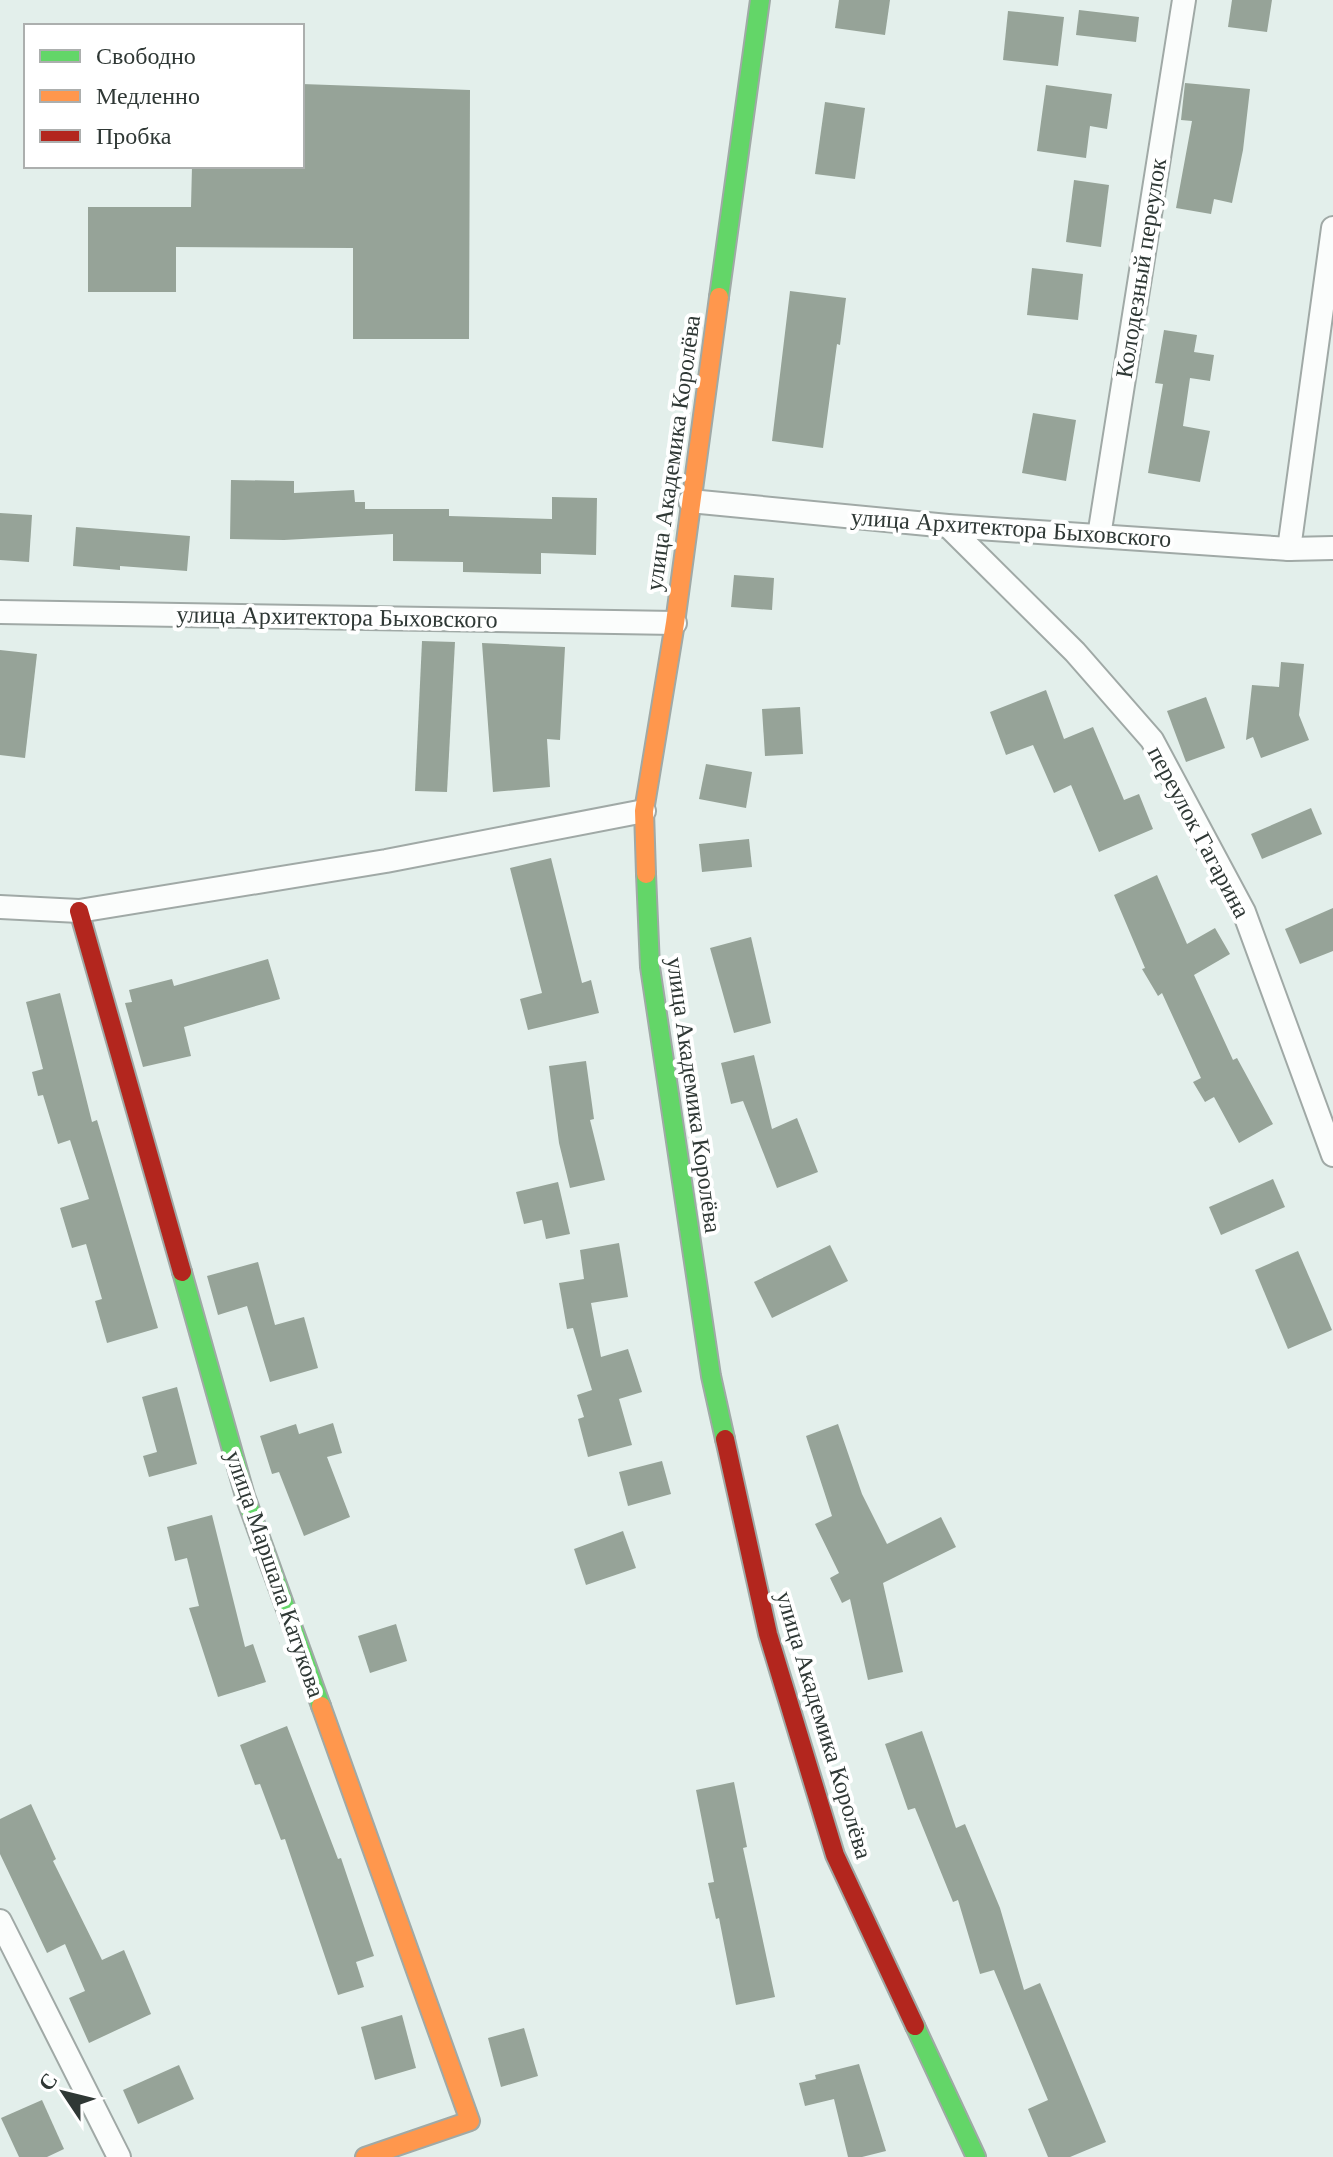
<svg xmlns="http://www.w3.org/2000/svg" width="1333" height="2157" font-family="'Times New Roman',serif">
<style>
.building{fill:#96a398}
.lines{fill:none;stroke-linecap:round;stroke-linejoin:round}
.street-casing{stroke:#a0a9a6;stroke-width:26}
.fast-casing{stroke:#a0a9a6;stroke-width:22}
.slow-casing{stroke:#a0a9a6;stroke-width:22}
.jam-casing{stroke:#a0a9a6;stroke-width:22}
.street{stroke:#fbfdfc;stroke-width:22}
.fast{stroke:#63d668;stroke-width:18}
.slow{stroke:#ff974d;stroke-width:18}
.jam{stroke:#b3261e;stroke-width:18}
.labels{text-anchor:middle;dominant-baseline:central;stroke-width:8;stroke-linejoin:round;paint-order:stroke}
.street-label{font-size:24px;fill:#2f3835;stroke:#fff}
</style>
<rect width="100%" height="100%" fill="#e3efeb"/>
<g class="building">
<path d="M 839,0 L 890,0 L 885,35 L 835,28 Z"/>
<path d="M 1232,0 L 1272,0 L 1267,32 L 1228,27 Z"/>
<path d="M 1079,10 L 1139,17 L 1136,42 L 1076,35 Z"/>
<path d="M 1008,11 L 1064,17 L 1058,66 L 1003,60 Z"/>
<path d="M 1185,83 L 1250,89 L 1243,150 L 1232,203 L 1214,199 L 1211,214 L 1176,208 L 1192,121 L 1181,120 Z"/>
<path d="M 302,84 L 470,90 L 469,339 L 353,339 L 353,248 L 176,247 L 176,292 L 88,292 L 88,207 L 191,207 L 192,166 L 302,166 Z"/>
<path d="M 1046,85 L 1112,94 L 1107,129 L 1090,126 L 1086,158 L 1037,151 Z"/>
<path d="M 825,102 L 865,108 L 855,179 L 815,174 Z"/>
<path d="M 1074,180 L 1109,185 L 1101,247 L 1066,242 Z"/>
<path d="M 1032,268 L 1083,274 L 1078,320 L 1027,315 Z"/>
<path d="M 790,291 L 846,298 L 840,345 L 837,344 L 823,448 L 772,441 Z"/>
<path d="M 1164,330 L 1197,335 L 1194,352 L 1214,355 L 1210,381 L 1190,378 L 1183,426 L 1210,431 L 1200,482 L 1148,473 L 1163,384 L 1155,383 Z"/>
<path d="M 1033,413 L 1076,420 L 1066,481 L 1022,473 Z"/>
<path d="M 231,480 L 294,481 L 294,493 L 354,490 L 355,502 L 365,502 L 365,509 L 449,509 L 449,516 L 552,519 L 552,497 L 597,498 L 596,555 L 541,553 L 541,574 L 463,572 L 463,562 L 393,561 L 393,534 L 284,540 L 230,539 Z"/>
<path d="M 0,513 L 32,515 L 29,562 L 0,560 Z"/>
<path d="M 76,527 L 190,536 L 187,571 L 120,566 L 120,570 L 73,566 Z"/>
<path d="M 734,575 L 774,578 L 772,610 L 731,607 Z"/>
<path d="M 422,641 L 455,642 L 447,792 L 415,791 Z"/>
<path d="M 482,643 L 565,647 L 560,740 L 547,739 L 550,787 L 493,792 Z"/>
<path d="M 0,650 L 37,654 L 25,758 L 0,755 Z"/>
<path d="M 1281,662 L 1304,664 L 1299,715 L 1309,740 L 1261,758 L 1253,737 L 1246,740 L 1252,685 L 1279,687 Z"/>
<path d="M 1046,690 L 1064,739 L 1093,727 L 1124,800 L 1139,794 L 1153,829 L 1099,852 L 1071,785 L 1054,793 L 1033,745 L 1006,755 L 990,712 Z"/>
<path d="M 1206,697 L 1225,748 L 1186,762 L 1167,711 Z"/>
<path d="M 800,707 L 803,754 L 765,756 L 762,709 Z"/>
<path d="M 706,764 L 752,772 L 746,808 L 699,799 Z"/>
<path d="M 1311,808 L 1322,834 L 1262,859 L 1251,834 Z"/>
<path d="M 749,839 L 752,867 L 702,872 L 699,844 Z"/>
<path d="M 551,858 L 582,983 L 591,980 L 599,1013 L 528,1030 L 520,999 L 542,993 L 510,868 Z"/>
<path d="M 1157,875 L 1187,944 L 1215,928 L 1230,954 L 1194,975 L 1233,1060 L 1237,1058 L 1273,1124 L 1239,1143 L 1214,1097 L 1205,1102 L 1193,1082 L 1201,1078 L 1162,993 L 1158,996 L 1142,969 L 1145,968 L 1114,895 Z"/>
<path d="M 1333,908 L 1333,951 L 1300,964 L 1285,929 Z"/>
<path d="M 751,937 L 771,1023 L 734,1033 L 710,948 Z"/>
<path d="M 268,959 L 280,999 L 184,1027 L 191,1056 L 143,1067 L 125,1003 L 132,1002 L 129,990 L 172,979 L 174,986 Z"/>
<path d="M 60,993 L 92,1122 L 97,1120 L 158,1328 L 107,1343 L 95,1301 L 102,1299 L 86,1244 L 72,1248 L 60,1208 L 89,1199 L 70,1140 L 58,1144 L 43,1095 L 38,1096 L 32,1072 L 43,1069 L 26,1002 Z"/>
<path d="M 754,1055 L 772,1129 L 797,1118 L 818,1172 L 777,1188 L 743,1101 L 731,1104 L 721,1063 Z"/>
<path d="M 586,1061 L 594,1119 L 590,1120 L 605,1180 L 570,1188 L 559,1143 L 549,1066 Z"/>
<path d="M 1273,1179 L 1285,1207 L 1221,1235 L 1209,1207 Z"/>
<path d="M 558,1182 L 570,1234 L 546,1239 L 542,1220 L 524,1224 L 516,1192 Z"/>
<path d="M 619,1243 L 628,1297 L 591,1303 L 601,1357 L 628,1349 L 642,1392 L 619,1399 L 632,1445 L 588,1457 L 578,1419 L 584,1417 L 577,1395 L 592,1390 L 573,1328 L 567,1329 L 559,1283 L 584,1279 L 580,1250 Z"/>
<path d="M 830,1245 L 848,1281 L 772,1318 L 754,1282 Z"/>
<path d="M 1298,1251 L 1332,1330 L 1288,1349 L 1255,1270 Z"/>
<path d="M 258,1262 L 275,1325 L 304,1317 L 318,1368 L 270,1382 L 247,1306 L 218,1315 L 207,1276 Z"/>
<path d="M 177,1387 L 197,1464 L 149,1477 L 143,1456 L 157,1452 L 142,1397 Z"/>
<path d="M 333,1423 L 342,1453 L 327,1457 L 350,1517 L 304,1536 L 279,1472 L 272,1474 L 260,1436 L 296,1424 L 299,1434 Z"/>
<path d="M 838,1424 L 862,1494 L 887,1544 L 941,1517 L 956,1547 L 883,1583 L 903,1672 L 868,1680 L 850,1599 L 842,1603 L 830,1578 L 839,1573 L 815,1524 L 832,1516 L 806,1436 Z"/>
<path d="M 662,1461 L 671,1494 L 628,1506 L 619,1472 Z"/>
<path d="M 212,1515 L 245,1647 L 253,1644 L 266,1682 L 218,1697 L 189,1608 L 199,1606 L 187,1558 L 175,1561 L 167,1527 Z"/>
<path d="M 623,1531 L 636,1568 L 586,1585 L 574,1549 Z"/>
<path d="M 396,1624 L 407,1661 L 370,1673 L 358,1636 Z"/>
<path d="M 287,1726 L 338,1859 L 341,1858 L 374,1956 L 356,1962 L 364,1987 L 338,1995 L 285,1839 L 281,1840 L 260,1784 L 255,1785 L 240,1745 Z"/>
<path d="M 922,1731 L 956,1828 L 965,1824 L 1000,1908 L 1024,1990 L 1040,1983 L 1106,2142 L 1070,2157 L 1048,2157 L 1028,2109 L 1048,2100 L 994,1970 L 980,1974 L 958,1900 L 953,1902 L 915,1808 L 908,1810 L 885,1744 Z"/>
<path d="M 734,1782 L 747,1847 L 743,1848 L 775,1997 L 736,2005 L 719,1918 L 716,1919 L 708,1883 L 714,1882 L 696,1790 Z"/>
<path d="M 31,1804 L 56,1859 L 53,1861 L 102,1960 L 124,1950 L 151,2014 L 89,2043 L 69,1998 L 85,1991 L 65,1944 L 47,1953 L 0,1854 L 0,1819 Z"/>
<path d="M 402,2015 L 416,2068 L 375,2080 L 361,2027 Z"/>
<path d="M 524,2028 L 538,2076 L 501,2087 L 488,2038 Z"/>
<path d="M 859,2064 L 886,2151 L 862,2157 L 848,2157 L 834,2099 L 805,2106 L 799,2083 L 816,2079 L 815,2075 Z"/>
<path d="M 179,2065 L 194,2099 L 138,2124 L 123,2090 Z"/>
<path d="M 42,2100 L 64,2149 L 47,2157 L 19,2157 L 1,2118 Z"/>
</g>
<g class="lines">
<defs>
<g id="street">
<path d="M 690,501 L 948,526 L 1289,549 L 1333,548"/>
<path d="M 948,526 L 1075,652 L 1152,740 L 1244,912 L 1333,1155"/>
<path d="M 1099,536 L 1184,0"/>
<path d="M 1289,549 L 1333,228"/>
<path d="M 0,612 L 675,623"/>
<path d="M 0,907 L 79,911 L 386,861 L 644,811"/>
<path d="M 0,1921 L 119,2157"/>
</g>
<g id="fast">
<path d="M 719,297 L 760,0"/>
<path d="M 646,874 L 650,967 L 711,1376 L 725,1439"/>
<path d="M 182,1272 L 245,1496 L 321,1706"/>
<path d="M 915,2026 L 976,2157"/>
</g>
<g id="slow">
<path d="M 646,874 L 644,811 L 675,623 L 719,297"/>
<path d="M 321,1706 L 470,2121 L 365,2157"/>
</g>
<g id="jam">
<path d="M 79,911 L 182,1272"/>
<path d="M 725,1439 L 768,1634 L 835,1855 L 915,2026"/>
</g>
</defs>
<use href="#street" class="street-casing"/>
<use href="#fast" class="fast-casing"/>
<use href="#slow" class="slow-casing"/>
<use href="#jam" class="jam-casing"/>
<use href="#street" class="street"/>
<use href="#fast" class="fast"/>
<use href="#slow" class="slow"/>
<use href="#jam" class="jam"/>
</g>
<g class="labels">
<g class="street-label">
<text transform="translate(1141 268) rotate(-81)">Колодезный переулок</text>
<text transform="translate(673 453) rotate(-82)">улица Академика Королёва</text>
<text transform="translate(1011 528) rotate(4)">улица Архитектора Быховского</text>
<text transform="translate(337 617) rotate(1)">улица Архитектора Быховского</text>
<text transform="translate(1199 832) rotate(62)">переулок Гагарина</text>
<text transform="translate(694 1095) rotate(82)">улица Академика Королёва</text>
<text transform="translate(275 1574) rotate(71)">улица Маршала Катукова</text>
<text transform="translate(824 1725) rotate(73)">улица Академика Королёва</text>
</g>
</g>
<rect x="24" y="24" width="280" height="144" fill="#ffffff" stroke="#acafae" stroke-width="2"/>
<rect x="40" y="50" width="40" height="12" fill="#63d668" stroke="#acafae" stroke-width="2"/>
<text x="96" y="64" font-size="24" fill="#2f3835">Свободно</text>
<rect x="40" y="90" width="40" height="12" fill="#ff974d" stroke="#acafae" stroke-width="2"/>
<text x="96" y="104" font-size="24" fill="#2f3835">Медленно</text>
<rect x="40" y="130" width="40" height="12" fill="#b3261e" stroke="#acafae" stroke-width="2"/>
<text x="96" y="144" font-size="24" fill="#2f3835">Пробка</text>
<g transform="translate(64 2093) rotate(305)" stroke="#ffffff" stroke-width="6" paint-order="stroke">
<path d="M0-6L14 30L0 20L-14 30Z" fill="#2f3835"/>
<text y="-12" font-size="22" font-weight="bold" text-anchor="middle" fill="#2f3835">С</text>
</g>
</svg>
